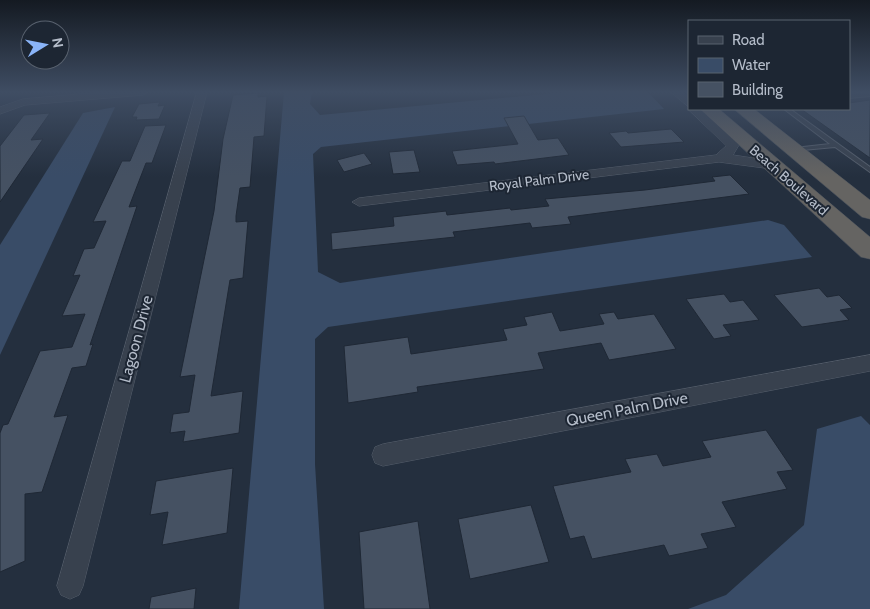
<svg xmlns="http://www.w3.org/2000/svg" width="870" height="609" font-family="Cabin,sans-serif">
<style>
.water{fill:#394c67}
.building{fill:#455162;stroke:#1f2835}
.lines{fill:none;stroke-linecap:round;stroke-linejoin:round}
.service-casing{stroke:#565f6c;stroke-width:2}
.minor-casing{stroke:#565f6c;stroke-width:1}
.trunk-casing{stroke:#434c59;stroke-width:1}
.service{fill:#38414e;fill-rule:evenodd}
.minor{fill:#38414e;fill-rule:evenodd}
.trunk{fill:#656462;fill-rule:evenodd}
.labels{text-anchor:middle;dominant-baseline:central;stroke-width:4;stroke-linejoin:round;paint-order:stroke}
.far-street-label{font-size:14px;fill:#b4bcc9;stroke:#1d2633}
.street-label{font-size:16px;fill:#b4bcc9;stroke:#1d2633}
</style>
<rect width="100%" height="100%" fill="#242f3e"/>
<g class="water">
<path d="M 284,92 L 312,92 L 310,104 L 320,115 L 566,92 L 648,92 L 664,109 L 321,147 L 313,154 L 318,272 L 340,283 L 768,220 L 784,225 L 812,257 L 328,327 L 315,339 L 315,464 L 324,609 L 239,609 Z"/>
<path d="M 115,107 L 0,355 L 0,245 L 83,113 Z"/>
<path d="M 861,416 L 870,425 L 870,609 L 688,609 L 726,595 L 804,525 L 817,429 Z"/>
</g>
<g class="building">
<path d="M 258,93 L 258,97 L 267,96 L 264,136 L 254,137 L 250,187 L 240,188 L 236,216 L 236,222 L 248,221 L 243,278 L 230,280 L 211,396 L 243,391 L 239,433 L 183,442 L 185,431 L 170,433 L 173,414 L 189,412 L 195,375 L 180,377 L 214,211 L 223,139 L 233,95 Z"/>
<path d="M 870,100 L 870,158 L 801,109 L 849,109 L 849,103 Z"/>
<path d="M 160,102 L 158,106 L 165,105 L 159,119 L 136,120 L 137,117 L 132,117 L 139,104 Z"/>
<path d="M 50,113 L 31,140 L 43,139 L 0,202 L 0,146 L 24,115 Z"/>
<path d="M 524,116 L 538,140 L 558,138 L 569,155 L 495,164 L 494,162 L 457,165 L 452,151 L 518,144 L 504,118 Z"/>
<path d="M 166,125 L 152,163 L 146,163 L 129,207 L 137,206 L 90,345 L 93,344 L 86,366 L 72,368 L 54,417 L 68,415 L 42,492 L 25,494 L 25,561 L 0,572 L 0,433 L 3,425 L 8,424 L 40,351 L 72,347 L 85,314 L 62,316 L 80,275 L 73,276 L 84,249 L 94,248 L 106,221 L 93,222 L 122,161 L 130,161 L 145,126 Z"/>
<path d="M 671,129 L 684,142 L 621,147 L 609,133 L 626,131 L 628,133 Z"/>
<path d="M 414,150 L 420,172 L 393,174 L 389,152 Z"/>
<path d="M 364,153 L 372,164 L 344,172 L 337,160 Z"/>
<path d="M 730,175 L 749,194 L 568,217 L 571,224 L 532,228 L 530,223 L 453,232 L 455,237 L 332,250 L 331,233 L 394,226 L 393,217 L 446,211 L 447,215 L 510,208 L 511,210 L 549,206 L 545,199 L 645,190 L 715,181 L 712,177 Z"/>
<path d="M 819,288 L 827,297 L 839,295 L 852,308 L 840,310 L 849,320 L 802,327 L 774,295 Z"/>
<path d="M 724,294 L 730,302 L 743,300 L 759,320 L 723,325 L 731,336 L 714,339 L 686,299 Z"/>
<path d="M 552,312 L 560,331 L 604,324 L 599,314 L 614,312 L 618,319 L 654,314 L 676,349 L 609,360 L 601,343 L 538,353 L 544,369 L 417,387 L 418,392 L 348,403 L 344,346 L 408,337 L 411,354 L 507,340 L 503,329 L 527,325 L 524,317 Z"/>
<path d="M 766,430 L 793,470 L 777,472 L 787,489 L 722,502 L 736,527 L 701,534 L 708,548 L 669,556 L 664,545 L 592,559 L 584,536 L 570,539 L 553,486 L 631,472 L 625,459 L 657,454 L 663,466 L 711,457 L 702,441 Z"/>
<path d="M 233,468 L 227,533 L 162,545 L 168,512 L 150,515 L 156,481 Z"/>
<path d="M 531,505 L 549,562 L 470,579 L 458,519 Z"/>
<path d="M 418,521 L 430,609 L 364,609 L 359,532 Z"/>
<path d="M 196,588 L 194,609 L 149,609 L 151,597 Z"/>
</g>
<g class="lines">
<defs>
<g id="service">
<path d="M 870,92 L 870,96 L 849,98 L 849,94 Z"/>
<path d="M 784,109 L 790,109 L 870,167 L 870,172 L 835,147 L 792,151 L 792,149 L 794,148 L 830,144 Z"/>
</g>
<g id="minor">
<path d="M 104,92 L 148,92 L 143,95 L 25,105 L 0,114 L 0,107 L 23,99 Z"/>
<path d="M 197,92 L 207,92 L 83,586 L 79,595 L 70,599 L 61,595 L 57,586 Z"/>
<path d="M 671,92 L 682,92 L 689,98 L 689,107 Z"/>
<path d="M 688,109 L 700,109 L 737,142 L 739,145 L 733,155 L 772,161 L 779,165 L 772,169 L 719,162 L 359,206 L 352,202 L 359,198 L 716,155 L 726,146 Z"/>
<path d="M 870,355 L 870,371 L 383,466 L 375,463 L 372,455 L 375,447 L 383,444 Z"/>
</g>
<g id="trunk">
<path d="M 700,109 L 719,109 L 870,237 L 870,259 L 861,257 Z"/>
<path d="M 734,109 L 754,109 L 870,200 L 870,219 L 862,217 Z"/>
</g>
</defs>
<use href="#service" class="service-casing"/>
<use href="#minor" class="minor-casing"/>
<use href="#trunk" class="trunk-casing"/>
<use href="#service" class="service"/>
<use href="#minor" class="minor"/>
<use href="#trunk" class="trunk"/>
</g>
<linearGradient id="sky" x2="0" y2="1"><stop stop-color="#141a22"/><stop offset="0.52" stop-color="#3f4d63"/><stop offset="1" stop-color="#3f4d63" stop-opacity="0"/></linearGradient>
<rect width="870" height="177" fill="url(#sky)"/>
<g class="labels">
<g class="far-street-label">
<text transform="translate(539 180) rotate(-7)">Royal Palm Drive</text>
<text transform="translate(789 180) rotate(41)">Beach Boulevard</text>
</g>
<g class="street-label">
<text transform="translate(136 339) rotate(-75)">Lagoon Drive</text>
<text transform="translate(627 409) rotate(-11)">Queen Palm Drive</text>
</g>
</g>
<rect x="688" y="20" width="162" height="90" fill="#1d2633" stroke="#59626f"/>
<rect x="698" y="36" width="25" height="8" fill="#38414e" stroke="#59626f"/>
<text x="732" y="45" font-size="15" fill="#b4bcc9">Road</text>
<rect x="698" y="58" width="25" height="15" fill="#394c67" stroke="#59626f"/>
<text x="732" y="70" font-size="15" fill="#b4bcc9">Water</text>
<rect x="698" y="82" width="25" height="15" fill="#455162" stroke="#59626f"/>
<text x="732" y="95" font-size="15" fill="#b4bcc9">Building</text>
<g transform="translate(45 45) rotate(80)"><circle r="24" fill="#1d2633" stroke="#59626f"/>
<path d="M0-4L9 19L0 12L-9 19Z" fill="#8ab4f8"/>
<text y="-8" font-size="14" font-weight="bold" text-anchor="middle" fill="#b4bcc9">N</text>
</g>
</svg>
